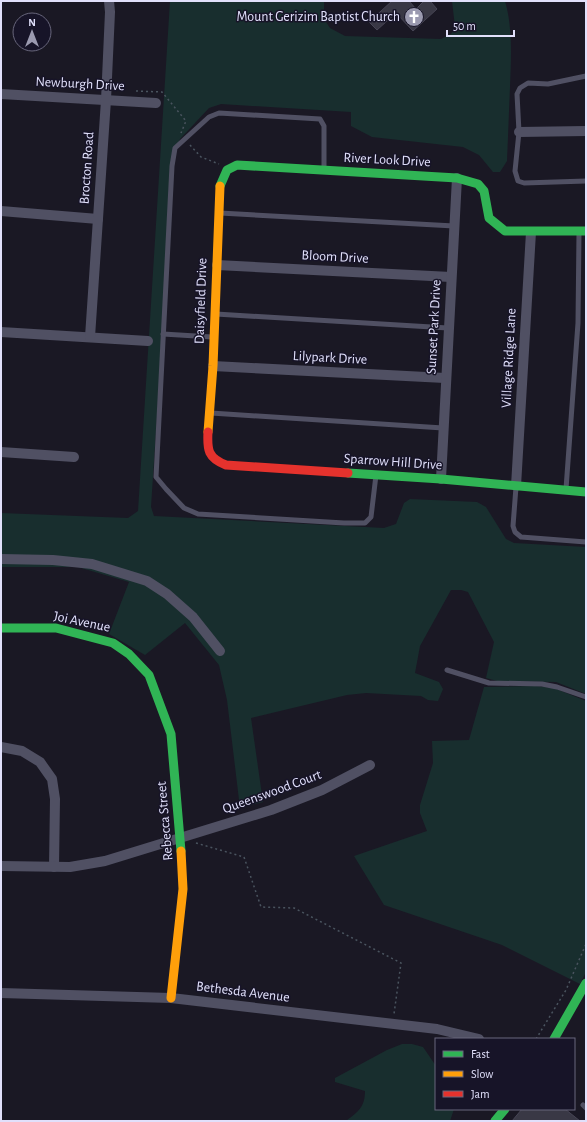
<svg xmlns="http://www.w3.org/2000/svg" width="587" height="1122" font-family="'Alegreya Sans',sans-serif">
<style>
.green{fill:#182e2e}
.building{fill:#393845;stroke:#474555}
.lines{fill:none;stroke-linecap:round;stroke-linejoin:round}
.path{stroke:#4a545f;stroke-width:1.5;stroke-dasharray:2 3;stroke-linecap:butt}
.lane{stroke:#505063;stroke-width:5}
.street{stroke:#505063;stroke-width:10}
.fast{stroke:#30b455;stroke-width:9}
.slow{stroke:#ff9f0a;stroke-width:9}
.jam{stroke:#e5322d;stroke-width:9}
.labels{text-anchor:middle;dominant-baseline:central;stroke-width:3;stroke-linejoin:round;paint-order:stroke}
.poi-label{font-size:14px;fill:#e1e0fb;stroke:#171428;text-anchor:end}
.street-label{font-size:14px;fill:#e1e0fb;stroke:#171428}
</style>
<rect width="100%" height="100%" fill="#1a1824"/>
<g class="green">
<path d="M 170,1 L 324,1 L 324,19 L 330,28 L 345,36 L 441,39 L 451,34 L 455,27 L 452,1 L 505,1 C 513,28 511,59 510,87 C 509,112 508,136 507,161 L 500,172 L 493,172 L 479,155 L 463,147 L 372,137 L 351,126 L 351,112 L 221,104 L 209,108 L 180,139 L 174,155 L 151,507 L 154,516 L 384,528 L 396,524 L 404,503 L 410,499 L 477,502 L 486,507 L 506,539 L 514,543 L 586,547 L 586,694 L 556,682 L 497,681 L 486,678 L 494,642 L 468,592 L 461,590 L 451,590 L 420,646 L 415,673 L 439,682 L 443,689 L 438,701 L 428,700 L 421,696 L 366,693 L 347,695 L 251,718 L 263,802 L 240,808 L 227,700 L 219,665 L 185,623 L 145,655 L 109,634 L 129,582 L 78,567 L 1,567 L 1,513 L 128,518 L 138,511 Z"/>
<path d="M 535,686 L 554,688 L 586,701 L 586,972 L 580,984 L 502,945 L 384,905 L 354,856 L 427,831 L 420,813 L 420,805 L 433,763 L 432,741 L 469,740 L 484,687 Z"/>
<path d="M 402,1044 L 412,1044 L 423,1047 L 436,1066 L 436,1109 L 454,1109 L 450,1121 L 346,1121 C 358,1112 365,1107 365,1091 L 335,1082 L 335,1078 L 387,1050 Z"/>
</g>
<g class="building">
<path d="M 392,1 L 409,1 L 416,9 L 424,1 L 430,1 L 437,9 L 413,31 L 396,13 L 377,30 L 369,22 Z"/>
<path d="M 522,1109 L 565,1109 L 580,1121 L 512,1121 Z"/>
</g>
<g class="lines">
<g class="path">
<path d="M 136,91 L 162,92 L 186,121 L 181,133"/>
<path d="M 190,145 L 201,157 L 219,164"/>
<path d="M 196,843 L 244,857 L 261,907 L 294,908 L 401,963 L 394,1014"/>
<path d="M 536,1039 L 566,990 L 586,944"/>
</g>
<g class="lane">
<path d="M 586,76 L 548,84 L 528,83 L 520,88 L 517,94 L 519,132 L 515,171 L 518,181 L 524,183 L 586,181"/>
<path d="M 324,169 L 324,126 L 320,119 L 219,113 L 209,117 L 175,148 L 172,166 L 156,477 L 166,489 L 184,508 L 198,514 L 344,523 L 365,523 L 371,517 L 376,475"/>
<path d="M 220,213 L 454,226"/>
<path d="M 216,314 L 448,328"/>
<path d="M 163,334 L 212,337"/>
<path d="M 211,413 L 443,428"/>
<path d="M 516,487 L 513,526 L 515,532 L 521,537 L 586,542"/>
<path d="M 566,489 L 578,323 L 579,232"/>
<path d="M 447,670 L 489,683 L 542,684 L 557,687 L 586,697"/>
<path d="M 583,1105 L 586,1108"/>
</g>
<g class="street">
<path d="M 1,94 L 156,103"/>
<path d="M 519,132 L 586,131"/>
<path d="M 1,211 L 98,219"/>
<path d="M 217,265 L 451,277"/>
<path d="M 1,332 L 148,341"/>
<path d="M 90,337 L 106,100 L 110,12 L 109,1"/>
<path d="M 213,366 L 445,378"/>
<path d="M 1,452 L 74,457"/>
<path d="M 441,479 L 457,178"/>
<path d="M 516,486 L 531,232"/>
<path d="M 1,559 L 53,560 L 92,564 L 147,581 L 167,594 L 193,617 L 220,651"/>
<path d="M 1,747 L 22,751 L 40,762 L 52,779 L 55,799 L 54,867"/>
<path d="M 1,866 L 70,867 L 105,861 L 271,810 L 322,790 L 370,765"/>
<path d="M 1,993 L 171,998 L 437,1029 L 479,1039"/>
</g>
<g class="fast">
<path d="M 220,186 L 227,170 L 237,165 L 457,178 L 478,184 L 484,191 L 489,218 L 505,231 L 586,231"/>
<path d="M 348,473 L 441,479 L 586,492"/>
<path d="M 1,628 L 56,628 L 113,643 L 129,654 L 149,675 L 171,734 L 181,851"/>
<path d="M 554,1039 L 586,983"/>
<path d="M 495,1121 L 505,1109"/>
</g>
<g class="slow">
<path d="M 208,432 L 213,366 L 220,186"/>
<path d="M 171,998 L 183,889 L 181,851"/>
</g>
<path class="jam" d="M 208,432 C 207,450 208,458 226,465 L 348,473"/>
</g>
<defs>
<symbol id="church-disc" viewBox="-11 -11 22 22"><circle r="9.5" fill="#9b9ab0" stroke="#171428"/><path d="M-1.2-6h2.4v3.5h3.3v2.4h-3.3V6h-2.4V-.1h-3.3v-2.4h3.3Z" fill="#fff"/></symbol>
</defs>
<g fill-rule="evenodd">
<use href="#church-disc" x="403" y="6" width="22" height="22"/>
</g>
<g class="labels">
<g class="poi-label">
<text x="400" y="17">Mount Gerizim Baptist Church</text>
</g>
<g class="street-label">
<text transform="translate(80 84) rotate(3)">Newburgh Drive</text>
<text transform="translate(387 160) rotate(3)">River Look Drive</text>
<text transform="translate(87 168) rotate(-86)">Brocton Road</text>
<text transform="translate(335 257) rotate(3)">Bloom Drive</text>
<text transform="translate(201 301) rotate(-88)">Daisyfield Drive</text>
<text transform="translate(434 327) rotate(-87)">Sunset Park Drive</text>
<text transform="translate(330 358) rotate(3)">Lilypark Drive</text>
<text transform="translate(509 358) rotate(-87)">Village Ridge Lane</text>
<text transform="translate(393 462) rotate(4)">Sparrow Hill Drive</text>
<text transform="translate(82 622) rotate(12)">Joi Avenue</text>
<text transform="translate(272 792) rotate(-20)">Queenswood Court</text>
<text transform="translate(165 821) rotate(-95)">Rebecca Street</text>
<text transform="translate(243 992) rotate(7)">Bethesda Avenue</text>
</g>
</g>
<rect width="587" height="1122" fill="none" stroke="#e1e0fb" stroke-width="4"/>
<rect x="435" y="1038" width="140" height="72" fill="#171428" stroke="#68667c"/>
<rect x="443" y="1051" width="20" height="6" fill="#30b455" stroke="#68667c"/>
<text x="471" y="1058" font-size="12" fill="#e1e0fb">Fast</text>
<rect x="443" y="1071" width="20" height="6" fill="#ff9f0a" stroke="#68667c"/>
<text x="471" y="1078" font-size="12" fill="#e1e0fb">Slow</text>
<rect x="443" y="1091" width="20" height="6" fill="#e5322d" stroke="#68667c"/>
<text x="471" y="1098" font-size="12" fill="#e1e0fb">Jam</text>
<g transform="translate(32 32)"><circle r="19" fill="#171428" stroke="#68667c"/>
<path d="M0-3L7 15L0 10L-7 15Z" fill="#9b9ab0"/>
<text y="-6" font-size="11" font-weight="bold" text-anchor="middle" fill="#e1e0fb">N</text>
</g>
<path d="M447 30v6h67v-6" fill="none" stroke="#e1e0fb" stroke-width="2"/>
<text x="453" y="30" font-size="12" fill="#e1e0fb" stroke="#171428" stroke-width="3" paint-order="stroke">50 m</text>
</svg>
